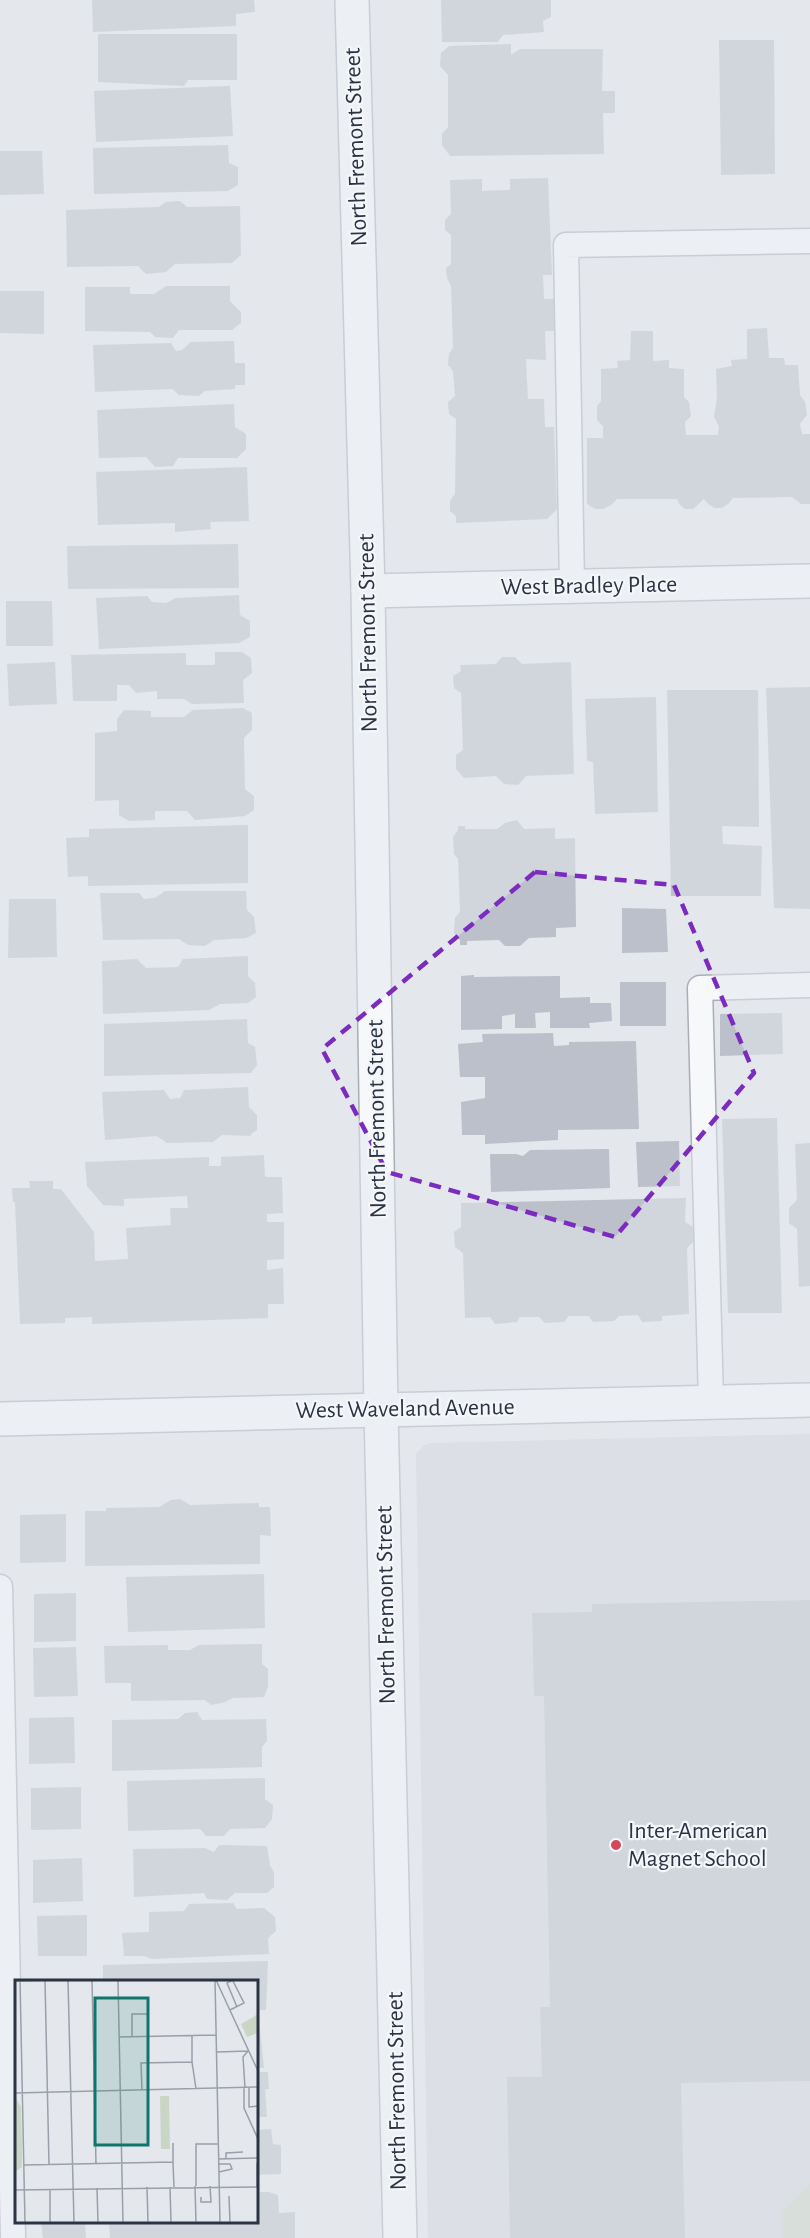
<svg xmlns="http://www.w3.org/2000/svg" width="810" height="2238" font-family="'Alegreya Sans',sans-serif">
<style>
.built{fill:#d2d6de}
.green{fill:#c9d6c5}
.building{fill:#bbc0ca}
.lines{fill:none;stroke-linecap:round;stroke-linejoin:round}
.service-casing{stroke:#a9aeb7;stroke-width:27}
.minor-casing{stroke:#a9aeb7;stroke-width:36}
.service{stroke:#f7f8fa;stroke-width:24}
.minor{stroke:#f7f8fa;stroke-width:33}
.marked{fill:none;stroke:#7b2cbf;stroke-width:4.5;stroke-dasharray:12 8;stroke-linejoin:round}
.poi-dot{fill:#d1495b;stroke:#f4f6f9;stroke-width:2}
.labels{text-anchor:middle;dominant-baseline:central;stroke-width:4.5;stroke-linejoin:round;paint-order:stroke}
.street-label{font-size:24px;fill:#2b3445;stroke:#f4f6f9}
.poi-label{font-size:24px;fill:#2b3445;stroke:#f4f6f9;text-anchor:start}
.inset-road{fill:none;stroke:#9a9fa9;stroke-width:1.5}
.view{fill:#0f766e;fill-opacity:0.15;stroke:#0f766e;stroke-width:3}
.inset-edge{fill:none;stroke:#2b3445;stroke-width:3}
</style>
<rect width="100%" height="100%" fill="#e4e7ec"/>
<path class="built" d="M 810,1434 L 810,2238 L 428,2238 L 416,1453 L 425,1445 L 431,1443 Z"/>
<path class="green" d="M 810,2183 L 810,2238 L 783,2238 L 782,2211 Z"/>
<g class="building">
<path d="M 92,0 L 254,0 L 255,12 L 236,14 L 236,26 L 93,32 Z"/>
<path d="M 441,0 L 551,0 L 551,17 L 543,21 L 544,32 L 503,35 L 498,42 L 442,42 Z"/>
<path d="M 98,34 L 237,34 L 237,80 L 188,80 L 184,86 L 98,82 Z"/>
<path d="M 719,40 L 774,40 L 775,174 L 721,175 Z"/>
<path d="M 511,44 L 511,55 L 520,49 L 603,49 L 602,91 L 615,91 L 615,113 L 603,113 L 604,154 L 450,156 L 442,145 L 442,134 L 448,127 L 448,75 L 440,66 L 441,53 L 449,46 Z"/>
<path d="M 230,86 L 233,136 L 96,142 L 94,91 Z"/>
<path d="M 228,145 L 229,163 L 238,167 L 238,185 L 228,191 L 94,194 L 93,148 Z"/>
<path d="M 0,151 L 42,151 L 44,194 L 0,195 Z"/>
<path d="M 548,178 L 552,275 L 543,275 L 544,299 L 554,299 L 555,331 L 545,331 L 546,360 L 526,359 L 528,399 L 544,399 L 545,427 L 554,427 L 557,509 L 547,519 L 456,523 L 456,516 L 450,511 L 450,501 L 455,494 L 456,419 L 449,414 L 448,402 L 455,396 L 453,371 L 448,365 L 449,354 L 453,347 L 451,286 L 447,278 L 446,268 L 451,264 L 451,235 L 445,230 L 445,220 L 451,214 L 450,180 L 482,179 L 482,191 L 510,190 L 510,179 Z"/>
<path d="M 180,201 L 187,207 L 240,206 L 241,255 L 232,263 L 175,264 L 166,272 L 146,274 L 138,266 L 67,267 L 66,210 L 159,207 L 166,202 Z"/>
<path d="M 166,286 L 230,286 L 230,301 L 241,312 L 241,323 L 232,330 L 179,330 L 173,338 L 155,337 L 150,332 L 85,331 L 85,287 L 130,287 L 130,294 L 154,294 Z"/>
<path d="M 0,291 L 44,291 L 44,334 L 0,333 Z"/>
<path d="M 767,328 L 769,358 L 784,358 L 785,365 L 798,365 L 800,395 L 805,402 L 807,415 L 800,424 L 802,434 L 810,434 L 810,504 L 801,504 L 792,497 L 733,498 L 728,504 L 722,508 L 715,508 L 708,504 L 704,499 L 693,509 L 685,509 L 680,505 L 677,499 L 617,499 L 611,505 L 603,509 L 595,509 L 587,504 L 587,438 L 603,438 L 603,426 L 597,420 L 597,406 L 601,401 L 601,369 L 618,368 L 617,361 L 630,360 L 631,331 L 653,331 L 653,361 L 669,360 L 669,368 L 684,369 L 684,397 L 689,402 L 691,416 L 685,422 L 686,435 L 718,435 L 719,426 L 714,417 L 717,398 L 716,369 L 732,366 L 731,360 L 747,359 L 747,329 Z"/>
<path d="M 234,341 L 235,363 L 245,363 L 245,385 L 235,385 L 235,389 L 205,391 L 199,396 L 179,395 L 172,389 L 95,392 L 93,345 L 171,343 L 176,351 L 182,350 L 191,342 Z"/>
<path d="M 234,404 L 235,427 L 246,434 L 246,449 L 237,458 L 178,458 L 173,466 L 155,467 L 146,457 L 99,458 L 97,410 Z"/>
<path d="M 247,467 L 249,521 L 210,522 L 211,529 L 175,532 L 175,523 L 98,525 L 96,472 Z"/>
<path d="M 238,544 L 239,588 L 68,589 L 67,546 Z"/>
<path d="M 239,595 L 240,615 L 250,621 L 250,637 L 239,643 L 99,649 L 96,598 L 147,596 L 152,602 L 166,603 L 176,598 Z"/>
<path d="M 6,601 L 52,601 L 53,646 L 6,646 Z"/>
<path d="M 215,652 L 242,652 L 251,658 L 252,673 L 243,680 L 244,703 L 192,704 L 184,699 L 157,699 L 157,691 L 136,693 L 129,685 L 117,685 L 117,701 L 73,701 L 71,655 L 186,653 L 186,665 L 215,665 Z"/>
<path d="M 502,657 L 515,657 L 522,664 L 571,662 L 574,774 L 526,776 L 518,785 L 504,784 L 496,776 L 464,778 L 456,769 L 456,755 L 463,750 L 461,693 L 454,688 L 453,676 L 461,671 L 460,665 L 496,664 Z"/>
<path d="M 55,662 L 57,704 L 9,706 L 7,664 Z"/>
<path d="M 810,687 L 810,909 L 774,908 L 766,688 Z"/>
<path d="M 667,690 L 758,690 L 759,827 L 722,826 L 723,844 L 762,846 L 761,896 L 671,896 Z"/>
<path d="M 656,697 L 658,812 L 595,814 L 593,762 L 587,761 L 585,699 Z"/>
<path d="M 243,708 L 252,713 L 252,730 L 244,738 L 245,789 L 254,796 L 254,810 L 245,816 L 195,820 L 187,811 L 155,811 L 155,820 L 129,821 L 119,815 L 119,800 L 95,801 L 95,733 L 117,731 L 117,719 L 124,710 L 151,711 L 151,717 L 184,717 L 193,710 Z"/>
<path d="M 517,820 L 524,829 L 555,828 L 555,839 L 575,838 L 576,927 L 556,928 L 556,937 L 529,938 L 520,946 L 505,946 L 499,940 L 467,941 L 467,945 L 460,945 L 460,940 L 454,934 L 455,918 L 460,912 L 458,859 L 454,854 L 453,837 L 458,830 L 458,826 L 465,826 L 465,829 L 497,829 L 505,823 Z"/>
<path d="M 248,825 L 248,883 L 88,886 L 88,876 L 68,877 L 66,838 L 89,837 L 89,829 Z"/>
<path d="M 165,891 L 246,891 L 247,910 L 254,917 L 256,933 L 246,938 L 214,940 L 205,946 L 188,945 L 179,939 L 103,940 L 100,893 L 139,893 L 144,899 L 155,898 Z"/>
<path d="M 9,899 L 56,899 L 57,957 L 8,958 Z"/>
<path d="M 622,908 L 666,909 L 668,952 L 622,953 Z"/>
<path d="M 248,956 L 248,976 L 255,983 L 256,997 L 248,1003 L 220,1004 L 209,1010 L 103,1014 L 102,961 L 137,959 L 146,968 L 178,967 L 183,959 Z"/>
<path d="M 474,975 L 474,977 L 560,976 L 560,998 L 590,997 L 590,1003 L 611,1003 L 612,1021 L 589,1023 L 590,1028 L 550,1028 L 550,1012 L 535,1013 L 536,1028 L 515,1028 L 515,1014 L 502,1016 L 502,1029 L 461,1030 L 461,976 Z"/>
<rect x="620" y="982" width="46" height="44"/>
<path d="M 782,1013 L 783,1054 L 720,1056 L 720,1014 Z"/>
<path d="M 247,1019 L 248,1043 L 255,1047 L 257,1065 L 251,1073 L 104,1076 L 104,1024 Z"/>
<path d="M 553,1033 L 554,1046 L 569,1045 L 569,1042 L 636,1041 L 639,1129 L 558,1130 L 558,1140 L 485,1144 L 485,1135 L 462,1135 L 461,1102 L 485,1098 L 485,1077 L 460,1077 L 458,1044 L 483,1042 L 482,1034 Z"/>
<path d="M 248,1087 L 249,1107 L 257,1115 L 257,1130 L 251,1134 L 251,1136 L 222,1135 L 213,1142 L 167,1143 L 157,1136 L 105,1140 L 102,1092 L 164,1090 L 170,1099 L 180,1098 L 184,1090 Z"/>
<path d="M 777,1118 L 782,1313 L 728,1313 L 722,1119 Z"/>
<path d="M 679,1141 L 680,1186 L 638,1187 L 636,1142 Z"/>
<path d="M 810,1143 L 810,1286 L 799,1287 L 797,1229 L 789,1223 L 789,1208 L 797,1200 L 795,1144 Z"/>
<path d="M 609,1149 L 610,1188 L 491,1192 L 490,1154 L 516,1154 L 523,1156 L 530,1150 Z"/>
<path d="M 264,1155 L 265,1177 L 282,1177 L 283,1213 L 267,1214 L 267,1222 L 284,1222 L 284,1259 L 267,1260 L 267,1270 L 283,1268 L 284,1304 L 268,1304 L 268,1318 L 92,1324 L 92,1317 L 65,1318 L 65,1323 L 20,1324 L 15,1202 L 13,1202 L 12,1188 L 30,1188 L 29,1181 L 53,1181 L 53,1189 L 61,1189 L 94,1232 L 95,1261 L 128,1259 L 126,1228 L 171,1225 L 170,1208 L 188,1208 L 187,1196 L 124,1199 L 124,1206 L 103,1205 L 87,1186 L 85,1162 L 209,1157 L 209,1166 L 221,1166 L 221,1157 Z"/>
<path d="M 686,1198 L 685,1222 L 695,1228 L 695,1240 L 687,1248 L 689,1314 L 662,1316 L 662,1321 L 642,1322 L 638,1315 L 619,1316 L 614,1321 L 593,1322 L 589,1316 L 569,1316 L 564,1322 L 545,1323 L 539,1317 L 520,1317 L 517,1322 L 495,1324 L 490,1317 L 465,1318 L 463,1253 L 455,1247 L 454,1232 L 461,1227 L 461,1203 Z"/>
<path d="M 180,1499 L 190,1505 L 259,1503 L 259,1507 L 270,1507 L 271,1536 L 260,1535 L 260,1564 L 85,1566 L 85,1511 L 106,1511 L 106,1508 L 159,1507 L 171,1500 Z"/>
<path d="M 66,1514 L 66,1562 L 20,1563 L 20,1515 Z"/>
<path d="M 264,1574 L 265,1628 L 128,1632 L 126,1577 Z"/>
<path d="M 76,1593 L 76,1641 L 34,1642 L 34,1594 Z"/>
<path d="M 810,1600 L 810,2081 L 681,2083 L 685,2238 L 510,2238 L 507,2077 L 542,2077 L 540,2007 L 550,2007 L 544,1696 L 534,1696 L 532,1613 L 592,1612 L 592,1604 Z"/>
<path d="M 262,1644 L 262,1664 L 268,1669 L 268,1687 L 264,1697 L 233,1698 L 225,1702 L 211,1705 L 205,1700 L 131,1701 L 131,1683 L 105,1683 L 104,1646 L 168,1645 L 168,1650 L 190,1650 L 199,1645 Z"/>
<path d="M 76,1647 L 78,1696 L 34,1697 L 33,1648 Z"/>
<path d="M 197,1712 L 202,1720 L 266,1719 L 267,1741 L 262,1747 L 262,1767 L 112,1771 L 112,1720 L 178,1719 L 185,1713 Z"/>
<path d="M 74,1717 L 75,1763 L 29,1764 L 29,1718 Z"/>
<path d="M 265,1778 L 265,1799 L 273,1805 L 272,1819 L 265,1828 L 230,1829 L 224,1836 L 206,1836 L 200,1829 L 128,1831 L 127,1781 Z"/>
<path d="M 81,1787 L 81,1829 L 31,1830 L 31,1788 Z"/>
<path d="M 219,1845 L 267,1846 L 270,1865 L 274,1873 L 274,1887 L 267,1893 L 235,1893 L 227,1900 L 207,1899 L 204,1893 L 134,1897 L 133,1849 L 205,1848 L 214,1852 Z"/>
<path d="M 82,1858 L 83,1901 L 33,1903 L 33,1860 Z"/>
<path d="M 233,1903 L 237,1909 L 264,1908 L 275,1917 L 276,1931 L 268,1938 L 269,1954 L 152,1959 L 144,1956 L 124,1956 L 122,1933 L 149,1932 L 149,1912 L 184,1911 L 189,1904 Z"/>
<path d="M 87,1915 L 87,1956 L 38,1956 L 37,1916 Z"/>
<path d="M 268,1961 L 266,2010 L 256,2010 L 256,1982 L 103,1982 L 103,1965 Z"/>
<path d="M 256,2019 L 259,2019 L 264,2068 L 256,2068 Z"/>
<path d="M 256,2072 L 268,2072 L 269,2089 L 265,2089 L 267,2117 L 256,2117 Z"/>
<path d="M 271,2129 L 273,2144 L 281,2145 L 281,2174 L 256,2175 L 256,2130 Z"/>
<path d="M 256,2192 L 269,2192 L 278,2195 L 279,2213 L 295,2212 L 295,2238 L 110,2238 L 109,2222 L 256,2222 Z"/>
<path d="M 41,2222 L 85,2222 L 86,2238 L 43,2238 Z"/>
</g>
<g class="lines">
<defs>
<g id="service">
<path d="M 572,586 L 566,245 L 810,241"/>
<path d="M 711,1402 L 700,988 L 810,985"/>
<path d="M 0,1587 L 13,2238"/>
</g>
<g id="minor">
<path d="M 352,0 L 368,591 L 381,1410 L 400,2238"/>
<path d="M 368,591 L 810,581"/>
<path d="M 0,1419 L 810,1400"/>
</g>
</defs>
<use href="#service" class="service-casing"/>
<use href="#minor" class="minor-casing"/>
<use href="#service" class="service"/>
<use href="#minor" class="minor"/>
</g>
<path d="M0 0H810V2238H0ZM 535,872 L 674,885 L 754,1073 L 615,1237 L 387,1172 L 322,1049 Z" fill="#e4e7ec" fill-opacity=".55" fill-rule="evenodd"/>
<path class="marked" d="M 535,872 L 674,885 L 754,1073 L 615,1237 L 387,1172 L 322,1049 Z"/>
<circle class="poi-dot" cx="616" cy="1845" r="6"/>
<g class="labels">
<g class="street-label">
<text transform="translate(356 147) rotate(-92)">North Fremont Street</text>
<text transform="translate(589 586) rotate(-1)">West Bradley Place</text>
<text transform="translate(368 633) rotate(-91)">North Fremont Street</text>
<text transform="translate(377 1119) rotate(-91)">North Fremont Street</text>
<text transform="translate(405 1409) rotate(-1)">West Waveland Avenue</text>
<text transform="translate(386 1605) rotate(-91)">North Fremont Street</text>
<text transform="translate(397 2091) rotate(-91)">North Fremont Street</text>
</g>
<g class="poi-label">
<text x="628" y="1831">Inter-American<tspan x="628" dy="28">Magnet School</tspan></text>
</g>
</g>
<g transform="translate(15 1980)">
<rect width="243" height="243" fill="#e4e7ec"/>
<path d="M 243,34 L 243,53 L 232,57 L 226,44 ZM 145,116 L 154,116 L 155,169 L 146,169 ZM 0,117 L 6,127 L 7,167 L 7,187 L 0,192 Z" fill="#c9d6c5"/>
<path class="inset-road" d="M 5,0 L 10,243M 30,0 L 34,185M 53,0 L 59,243M 77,0 L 81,184M 103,0 L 108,243M 200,0 L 205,243M 201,0 L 243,91M 218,0 L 212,3 L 222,27M 0,1 L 38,0M 215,30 L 229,23 L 218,1M 177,56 L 177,82M 104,57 L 201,55M 117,57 L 117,34 L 134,34M 202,72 L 233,71M 229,108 L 229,128 L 243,159M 230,108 L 228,77 L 233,71M 234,108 L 234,127 L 243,126M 127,110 L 126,83 L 177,82 L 181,109M 0,113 L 243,107M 158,163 L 158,182M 203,179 L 243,178M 211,179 L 211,173 L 228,172M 242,183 L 242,207M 204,184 L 215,184 L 217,189 L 204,192M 9,185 L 158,182 L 159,207M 180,206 L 181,243M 181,206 L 181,164 L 203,164M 132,207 L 133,243M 155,207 L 156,243M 82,208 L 83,243M 35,209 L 35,243M 0,210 L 243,207M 214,216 L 215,243M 186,217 L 186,222 L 196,222 L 195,206"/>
<path class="view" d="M 80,18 L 133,18 L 133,165 L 80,165 Z"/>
<rect width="243" height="243" class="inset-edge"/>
</g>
</svg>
